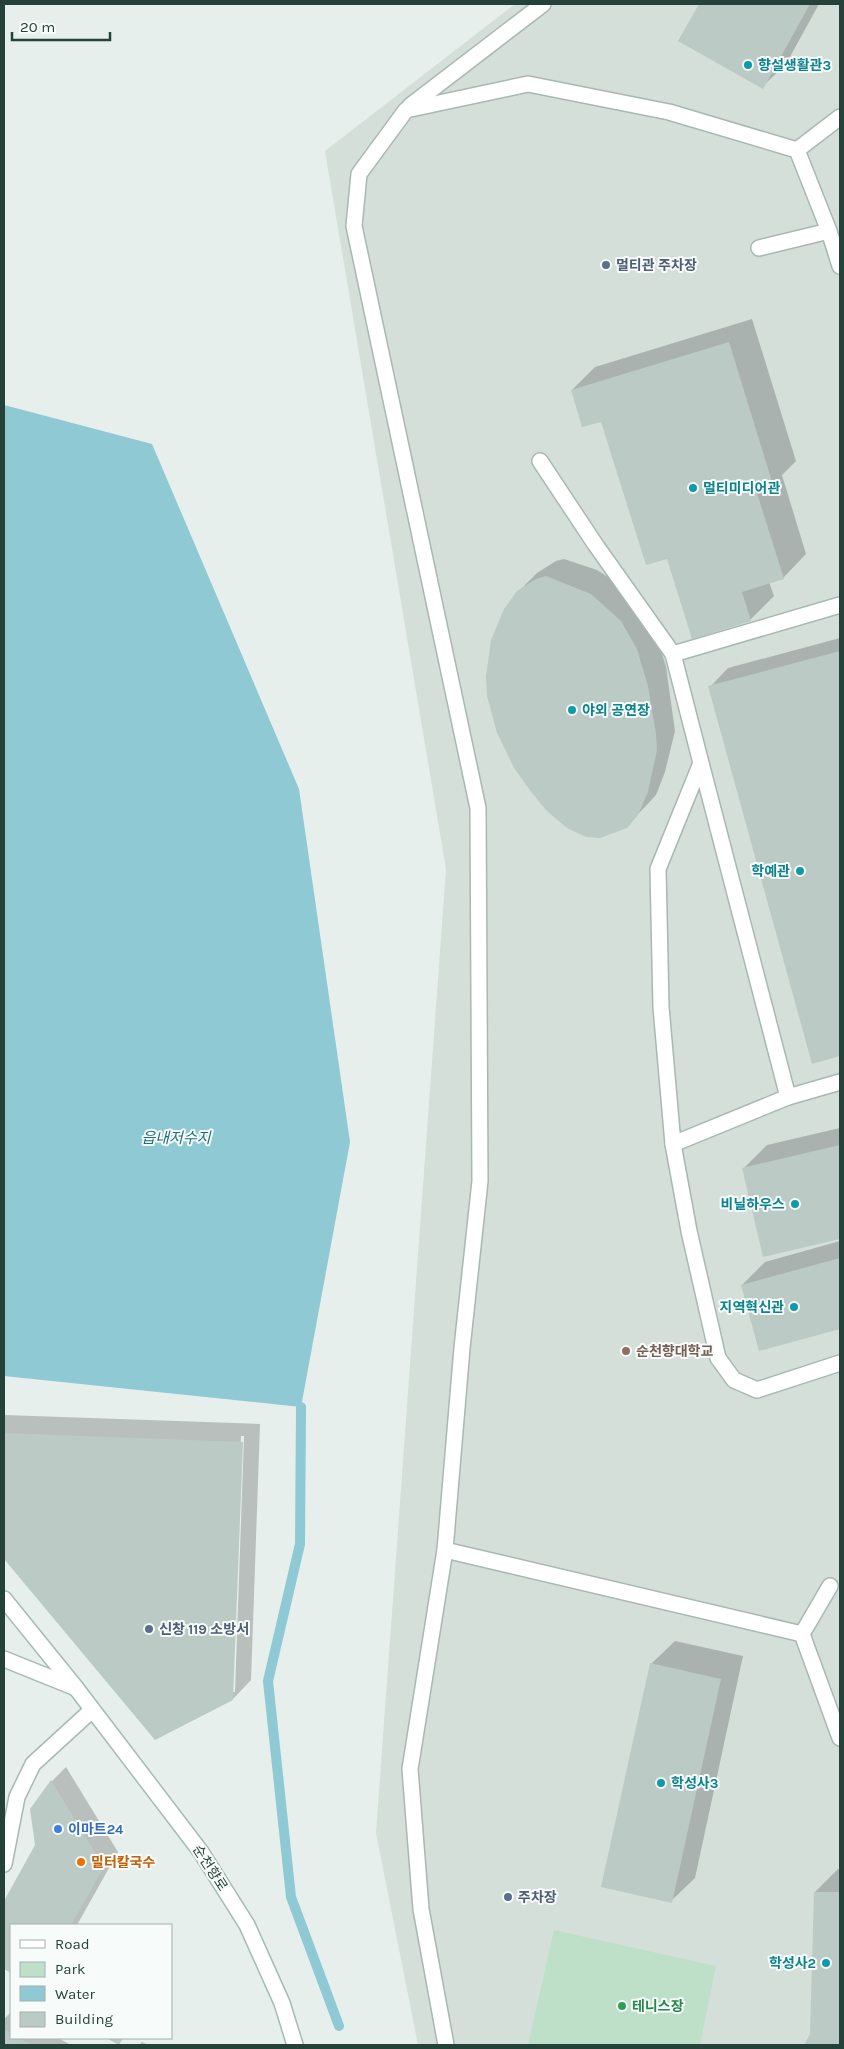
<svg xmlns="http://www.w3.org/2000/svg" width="844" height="2049" font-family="Karla,'Noto Sans KR',sans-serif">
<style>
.built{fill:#d4dfda}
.green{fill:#bfe0c8}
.water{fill:#8ec9d4}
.shadow{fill:#0003;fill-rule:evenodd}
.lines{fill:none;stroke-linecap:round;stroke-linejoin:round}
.stream{stroke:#8ec9d4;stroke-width:10}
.building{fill:#bbcac4}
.service-casing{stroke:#a8b8b2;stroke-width:18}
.minor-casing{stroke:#a8b8b2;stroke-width:18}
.secondary-casing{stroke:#a4bbb3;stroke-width:18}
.service{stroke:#fff;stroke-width:15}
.minor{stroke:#fff;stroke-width:15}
.secondary{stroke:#fff;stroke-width:15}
.culture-dot{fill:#0f9aa8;stroke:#f7fbf9;stroke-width:2}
.service-dot{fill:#5c6f8a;stroke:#f7fbf9;stroke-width:2}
.education-dot{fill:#8d6e63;stroke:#f7fbf9;stroke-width:2}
.shop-dot{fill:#3f7fe0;stroke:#f7fbf9;stroke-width:2}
.food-dot{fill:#e8710a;stroke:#f7fbf9;stroke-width:2}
.leisure-dot{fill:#2e9e5b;stroke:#f7fbf9;stroke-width:2}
.labels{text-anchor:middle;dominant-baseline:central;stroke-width:4;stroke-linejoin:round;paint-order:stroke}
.culture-label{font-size:14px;font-weight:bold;fill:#0d838f;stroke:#f7fbf9;text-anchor:start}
.service-label{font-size:14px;font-weight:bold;fill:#4e5e75;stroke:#f7fbf9;text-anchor:start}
.education-label{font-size:14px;font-weight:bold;fill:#785e54;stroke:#f7fbf9;text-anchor:start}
.shop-label{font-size:14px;font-weight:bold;fill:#366cbe;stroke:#f7fbf9;text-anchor:start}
.food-label{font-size:14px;font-weight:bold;fill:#c56008;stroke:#f7fbf9;text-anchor:start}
.street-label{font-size:14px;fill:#24423a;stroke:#f7fbf9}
.leisure-label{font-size:14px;font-weight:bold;fill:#27864d;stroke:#f7fbf9;text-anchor:start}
.water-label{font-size:15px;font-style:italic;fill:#1c6f80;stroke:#f7fbf9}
</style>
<rect width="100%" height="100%" fill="#e6efeb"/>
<path class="built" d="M 515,4 L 840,4 L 840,2045 L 418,2045 L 376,1833 L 446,869 L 325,151 Z"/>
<path class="green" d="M 554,1930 L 716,1966 L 700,2045 L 528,2045 Z"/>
<path class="water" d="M 4,405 L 152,444 L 299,789 L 350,1142 L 301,1407 L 4,1376 Z"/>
<g class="shadow">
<path d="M 700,4 L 819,4 L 786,64 L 762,87 L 679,41 Z"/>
<path d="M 752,319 L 796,461 L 782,475 L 806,554 L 783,578 L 769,582 L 774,596 L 750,620 L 668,557 L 602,420 L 572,390 L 595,367 Z"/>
<path d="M 564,559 L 597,570 L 619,584 L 655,631 L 666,667 L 675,731 L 665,772 L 656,795 L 626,827 L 518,592 L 537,573 L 556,561 Z"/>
<path d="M 840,638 L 840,1055 L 813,1062 L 710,687 L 728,668 Z"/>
<path d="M 840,1128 L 840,1238 L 764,1256 L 743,1169 L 767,1145 Z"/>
<path d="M 840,1241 L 840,1327 L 760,1349 L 742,1285 L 765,1262 Z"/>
<path d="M 4,1415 L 260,1424 L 251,1680 L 233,1699 L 156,1739 L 4,1557 ZM 241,1436 L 244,1436 L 235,1692 L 232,1692 Z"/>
<path d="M 675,1641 L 743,1656 L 695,1878 L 671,1901 L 651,1664 Z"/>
<path d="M 66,1767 L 118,1852 L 77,1925 L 11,1925 L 11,1972 L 4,1968 L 4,1904 L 36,1845 L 31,1809 L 52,1781 Z"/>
<path d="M 838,1869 L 840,1869 L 840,2045 L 806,2045 L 812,2035 L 815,1892 Z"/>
<path d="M 11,2012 L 11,2038 L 58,2038 L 71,2045 L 4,2045 L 4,2019 Z"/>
<path d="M 142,2042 L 148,2045 L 139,2045 Z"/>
</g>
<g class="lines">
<path class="stream" d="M 301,1407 L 300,1544 L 268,1681 L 291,1897 L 339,2026"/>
</g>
<g class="building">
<path d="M 699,4 L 810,4 L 763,89 L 678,41 Z"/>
<path d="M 729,342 L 773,485 L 756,490 L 784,579 L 742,592 L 751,621 L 692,639 L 667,559 L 646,565 L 601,422 L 582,427 L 571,390 Z"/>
<path d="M 546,576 L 591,594 L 621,621 L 637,649 L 648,686 L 656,734 L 657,750 L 648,792 L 638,815 L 627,828 L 600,838 L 586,837 L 567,828 L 547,811 L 532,793 L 514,768 L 497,733 L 487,696 L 486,676 L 491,640 L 504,609 L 517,591 L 536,579 Z"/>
<path d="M 840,651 L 840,1056 L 812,1064 L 708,686 Z"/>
<path d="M 840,1145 L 840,1239 L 763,1257 L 742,1168 Z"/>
<path d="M 840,1258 L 840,1329 L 759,1351 L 741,1285 Z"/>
<path d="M 4,1433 L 243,1442 L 233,1700 L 155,1740 L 4,1559 Z"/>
<path d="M 650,1663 L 721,1679 L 672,1903 L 601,1887 Z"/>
<path d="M 51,1780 L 104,1867 L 71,1925 L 11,1925 L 11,1973 L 4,1969 L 4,1901 L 35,1845 L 30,1809 Z"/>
<path d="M 814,1892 L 840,1892 L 840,2045 L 804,2045 L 810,2034 Z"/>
<path d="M 4,2029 L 11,2033 L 11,2038 L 19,2038 L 32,2045 L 4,2045 Z"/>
<path d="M 106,2038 L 123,2038 L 119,2045 Z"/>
</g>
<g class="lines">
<defs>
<g id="service">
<path d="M 410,106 L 543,4"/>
<path d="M 797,150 L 829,231 L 840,266"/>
<path d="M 797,150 L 840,117"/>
<path d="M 759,248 L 829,231"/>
<path d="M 540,461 L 595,544 L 673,654 L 840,605"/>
<path d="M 673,654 L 701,763 L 658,869 L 661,1007 L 673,1144 L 788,1097 L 701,763"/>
<path d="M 788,1097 L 840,1082"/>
<path d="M 673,1144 L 689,1231 L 718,1358 L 734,1380 L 757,1390 L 840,1363"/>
<path d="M 445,1550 L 802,1634"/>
<path d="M 830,1586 L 802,1634 L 840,1738"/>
<path d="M 446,2045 L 421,1909 L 410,1769 L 445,1550 L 462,1348 L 480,1181 L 478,808 L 354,226 L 359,174 L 406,110 L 528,84 L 669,112 L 797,150"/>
</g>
<g id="minor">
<path d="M 4,1659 L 76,1688"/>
<path d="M 4,1864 L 17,1797 L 33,1764 L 92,1710"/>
</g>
<path id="secondary" d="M 4,1599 L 76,1688 L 201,1852 L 247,1925 L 282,2003 L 295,2045"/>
</defs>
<use href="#service" class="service-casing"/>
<use href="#minor" class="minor-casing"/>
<use href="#secondary" class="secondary-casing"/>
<use href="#service" class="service"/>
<use href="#minor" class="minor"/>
<use href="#secondary" class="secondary"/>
</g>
<g class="culture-dot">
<circle cx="748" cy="65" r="5"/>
<circle cx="693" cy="488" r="5"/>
<circle cx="572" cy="710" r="5"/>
<circle cx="800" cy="871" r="5"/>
<circle cx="795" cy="1204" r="5"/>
<circle cx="794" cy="1307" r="5"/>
<circle cx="661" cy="1783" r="5"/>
<circle cx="826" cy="1963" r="5"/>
</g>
<g class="service-dot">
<circle cx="606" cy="265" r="5"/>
<circle cx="149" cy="1629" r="5"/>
<circle cx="508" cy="1897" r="5"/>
</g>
<circle class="education-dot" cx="626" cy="1351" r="5"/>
<circle class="shop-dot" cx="58" cy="1829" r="5"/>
<circle class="food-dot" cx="81" cy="1862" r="5"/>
<circle class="leisure-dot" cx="622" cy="2006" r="5"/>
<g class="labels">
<g class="culture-label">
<text x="758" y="65">향설생활관3</text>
<text x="703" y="488">멀티미디어관</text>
<text x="582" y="710">야외 공연장</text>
<text x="790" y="871" text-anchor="end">학예관</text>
<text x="785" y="1204" text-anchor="end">비닐하우스</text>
<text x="784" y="1307" text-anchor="end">지역혁신관</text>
<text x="671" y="1783">학성사3</text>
<text x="816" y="1963" text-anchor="end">학성사2</text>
</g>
<g class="service-label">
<text x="616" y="265">멀티관 주차장</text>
<text x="159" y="1629">신창 119 소방서</text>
<text x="518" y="1897">주차장</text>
</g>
<g class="education-label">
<text x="636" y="1351">순천향대학교</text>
</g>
<g class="shop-label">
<text x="68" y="1829">이마트24</text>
</g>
<g class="food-label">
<text x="91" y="1862">밀터칼국수</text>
</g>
<g class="street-label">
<text transform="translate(210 1868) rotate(57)">순천향로</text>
</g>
<g class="leisure-label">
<text x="632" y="2006">테니스장</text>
</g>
<g class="water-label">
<text x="176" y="1138">읍내저수지</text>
</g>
</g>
<rect width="844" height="2049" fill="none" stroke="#24423a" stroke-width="10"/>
<rect x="10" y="1924" width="162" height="115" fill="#f7fbf9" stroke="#a3b1ad"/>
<rect x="20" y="1940" width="25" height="8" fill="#ffffff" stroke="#a3b1ad"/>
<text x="55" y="1949" font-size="15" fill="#24423a">Road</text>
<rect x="20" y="1962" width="25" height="15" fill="#bfe0c8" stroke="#a3b1ad"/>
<text x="55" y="1974" font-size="15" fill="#24423a">Park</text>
<rect x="20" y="1986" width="25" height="15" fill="#8ec9d4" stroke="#a3b1ad"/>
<text x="55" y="1999" font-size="15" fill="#24423a">Water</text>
<rect x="20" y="2012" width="25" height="15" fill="#bbcac4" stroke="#a3b1ad"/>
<text x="55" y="2024" font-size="15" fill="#24423a">Building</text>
<path d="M12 32v8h98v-8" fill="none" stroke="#24423a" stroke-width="2.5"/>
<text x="20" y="32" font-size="15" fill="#24423a" stroke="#f7fbf9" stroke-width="4" paint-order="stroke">20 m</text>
</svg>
